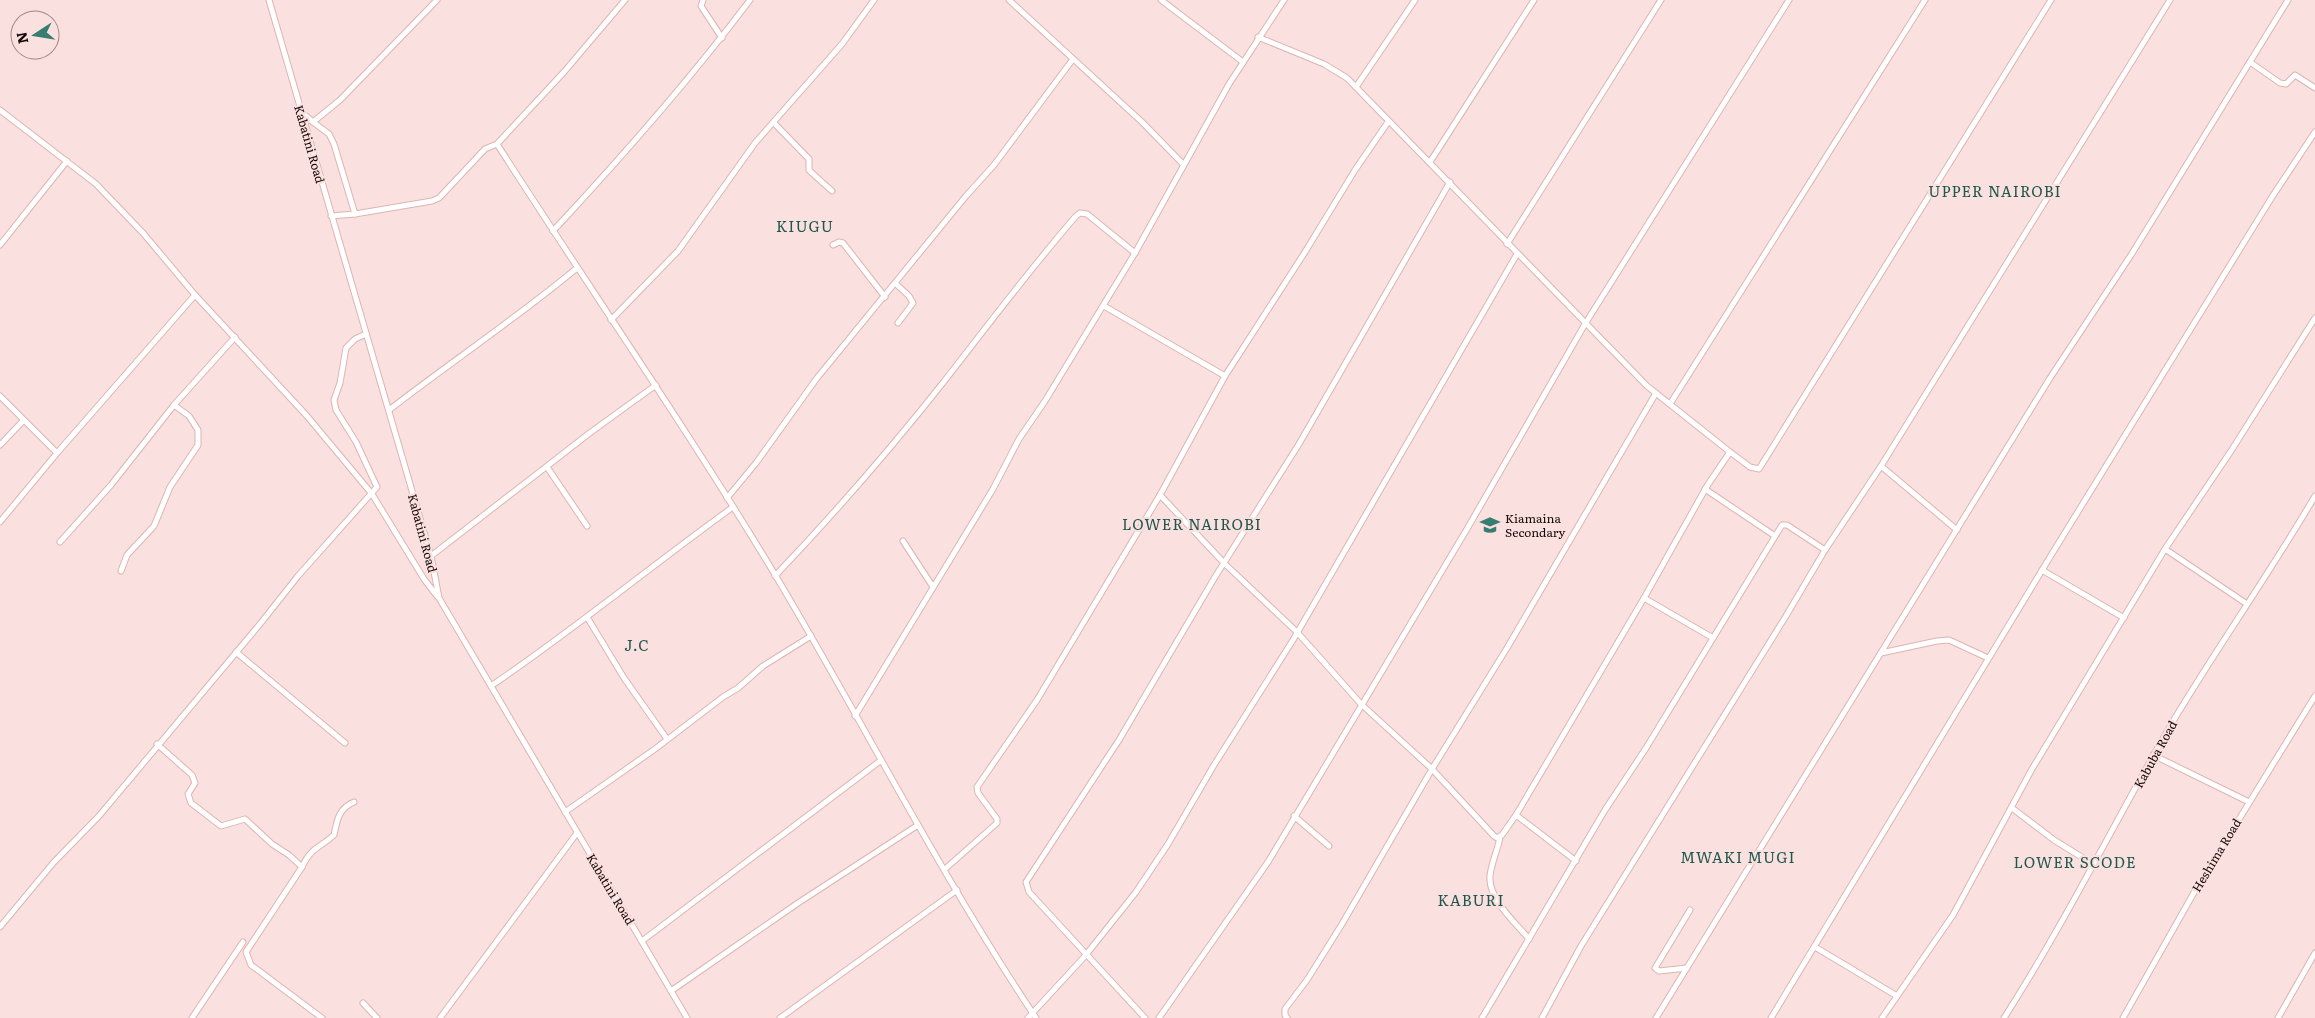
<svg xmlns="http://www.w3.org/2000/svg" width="2315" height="1018" font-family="Literata,serif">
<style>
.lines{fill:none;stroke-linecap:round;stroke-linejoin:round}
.minor-casing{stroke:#deb4b2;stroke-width:7}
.minor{stroke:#fff;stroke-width:5}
.labels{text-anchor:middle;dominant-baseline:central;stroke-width:4.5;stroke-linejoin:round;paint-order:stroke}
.street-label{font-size:12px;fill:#160908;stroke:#fae0de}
.poi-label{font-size:12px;fill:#160908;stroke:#fae0de;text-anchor:start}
.quarter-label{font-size:15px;letter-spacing:1px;fill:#1f574e;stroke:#fae0de}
</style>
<rect width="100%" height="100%" fill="#fae0de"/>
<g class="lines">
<defs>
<g id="minor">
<path d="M 269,0 L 431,556 L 439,598 L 687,1018"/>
<path d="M 703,0 L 701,6 L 722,38"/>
<path d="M 1009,0 L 1142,122 L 1183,164"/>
<path d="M 1161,0 L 1243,62"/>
<path d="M 1258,37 L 1324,64 L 1347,78 L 1647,386 L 1730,452 L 1750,467 L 1759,469 L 2051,0"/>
<path d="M 2250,62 L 2280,83 L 2286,84 L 2295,75 L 2315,88"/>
<path d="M 1356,87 L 1415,0"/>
<path d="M 0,110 L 96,184 L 143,233 L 195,295 L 307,416 L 372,494 L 424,579 L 437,596"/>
<path d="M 301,112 L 313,122 L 340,100 L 437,0"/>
<path d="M 313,122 L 329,134 L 334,144 L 355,214"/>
<path d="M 774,123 L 809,159 L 809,170 L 812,173 L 832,191"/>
<path d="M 497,144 C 590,289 688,430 777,578 C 864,724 941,876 1036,1018"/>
<path d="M 1430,162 L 1534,0"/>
<path d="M 331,216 L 355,214 L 432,201 L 439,198 L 485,149 L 497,144 L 564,72 L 625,0"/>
<path d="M 553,231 C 622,157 689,81 750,0"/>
<path d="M 1507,244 L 1661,0"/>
<path d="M 0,245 L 67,161"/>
<path d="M 833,245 L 839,242 L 843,243 L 885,297"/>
<path d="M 895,283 L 909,296 L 913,303 L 898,323"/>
<path d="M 1104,306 L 1225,376"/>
<path d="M 611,320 L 678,251 L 755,143 L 842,44 L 874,0"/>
<path d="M 0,396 L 57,453"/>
<path d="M 1670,404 L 1925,0"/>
<path d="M 389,410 C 451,362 517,318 577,268"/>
<path d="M 0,445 L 23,421"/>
<path d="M 1881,466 L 1957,530"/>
<path d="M 547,467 L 587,526"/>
<path d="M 1705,489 L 1775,536"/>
<path d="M 1160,495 L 1225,564 L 1297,632 L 1361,704 L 1432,769 L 1494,836 L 1497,838 L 1502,835 L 1516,815 L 1576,861"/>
<path d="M 727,498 L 756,463 L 817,378 L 966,196 L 994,165 L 1073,59"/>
<path d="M 0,522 L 57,453 L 195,295"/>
<path d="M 903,541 L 933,587"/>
<path d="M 60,542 L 111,485 L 174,405 L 235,337"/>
<path d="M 2165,549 L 2247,604"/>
<path d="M 431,556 L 591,432 L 656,385"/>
<path d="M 2042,570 L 2124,618"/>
<path d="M 121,571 L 127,555 L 154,526 L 170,487 L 198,445 L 198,430 L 189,416 L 174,405"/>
<path d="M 775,576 C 833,515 889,451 942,384 C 986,328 1029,270 1076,216 L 1080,213 L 1087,214 L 1135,253"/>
<path d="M 1644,598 L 1713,638"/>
<path d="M 587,617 L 624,678 L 667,739"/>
<path d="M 236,652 L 345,743"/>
<path d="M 1881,653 L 1937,641 L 1949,640 L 1988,658"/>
<path d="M 491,686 C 574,630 651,566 733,507"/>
<path d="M 855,716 L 993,489 L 1019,439 L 1045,401 L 1135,253 L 1229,84 L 1284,0"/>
<path d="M 157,744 L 192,775 L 195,783 L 188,794 L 191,803 L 221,826 L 245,819 L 272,844 L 289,855 L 302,867"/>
<path d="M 2153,755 L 2249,802"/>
<path d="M 2012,808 L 2054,840 L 2093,864"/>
<path d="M 565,812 L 655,749 L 723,697 L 738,688 L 763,666 L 811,636"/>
<path d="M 1516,815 L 1644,598 L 1707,486 L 1730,452"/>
<path d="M 1294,816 L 1329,846"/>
<path d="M 1500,837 C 1498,850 1491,863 1490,876 C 1488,899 1515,922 1529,939"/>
<path d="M 945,869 L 997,823 L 997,819 L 978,793 L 977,787 L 1037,700 L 1160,495 L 1225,376 L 1305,252 L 1355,170 L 1388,122"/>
<path d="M 0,927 L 54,862 L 99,816 L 260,624 L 298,576 L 377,487 L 356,442 L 336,410 L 334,400 L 340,383 L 346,348 L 355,339 L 366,334"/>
<path d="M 642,941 L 880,761"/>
<path d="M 1815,947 L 1897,996"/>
<path d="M 1687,968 L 1659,971 L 1655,968 L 1690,910"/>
<path d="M 671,991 L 798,903 L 918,825"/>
<path d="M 363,1003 L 377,1018"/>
<path d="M 192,1018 L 243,942"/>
<path d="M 322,1018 L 251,965 L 246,952 L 302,867 C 312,846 319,849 334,835 C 337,820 339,808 354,802"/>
<path d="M 440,1018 L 577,833"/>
<path d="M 780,1018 L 957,890"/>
<path d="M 1028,1018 L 1085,956 L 1136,892 L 1168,844 L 1214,765 L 1293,640 L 1517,254"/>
<path d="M 1145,1018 L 1029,892 L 1026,882 L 1119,740 L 1215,577 L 1299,444 L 1450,182"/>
<path d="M 1159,1018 L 1268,862 L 1467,529 L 1585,324 L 1789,0"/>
<path d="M 1287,1018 L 1285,1015 L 1285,1009 L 1307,980 L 1342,924 L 1432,769 L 1507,648 L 1656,393"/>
<path d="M 1482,1018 L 1605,810 L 1646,748 L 1782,525 L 1787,525 L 1825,550"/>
<path d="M 1542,1018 L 1581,946 L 1786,616 L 1825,550 L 1881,466 L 2170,0"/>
<path d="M 1656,1018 L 2050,378 L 2131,255 L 2288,0"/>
<path d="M 1771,1018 L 2050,557 L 2272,197 L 2315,132"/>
<path d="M 1882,1018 L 1953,915 L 2032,769 L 2165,549 L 2231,451 L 2315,318"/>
<path d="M 2004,1018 C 2065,923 2115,821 2172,723 C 2218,646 2270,573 2315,496"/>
<path d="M 2123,1018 L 2196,889 L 2315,696"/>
<path d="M 2278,1018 L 2315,953"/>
</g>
</defs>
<use href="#minor" class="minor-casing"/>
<use href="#minor" class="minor"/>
</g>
<defs>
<symbol id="school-bare" viewBox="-9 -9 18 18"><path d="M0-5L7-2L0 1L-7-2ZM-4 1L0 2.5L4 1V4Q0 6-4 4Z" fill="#387d72" stroke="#fae0de" stroke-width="2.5" paint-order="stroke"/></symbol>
</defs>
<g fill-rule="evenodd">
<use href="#school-bare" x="1476" y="511" width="28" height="28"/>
</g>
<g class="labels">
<g class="street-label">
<text transform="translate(310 144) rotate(74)">Kabatini Road</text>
<text transform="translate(423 533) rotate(75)">Kabatini Road</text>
<text transform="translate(2155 754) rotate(-61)">Kabuba Road</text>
<text transform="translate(2216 855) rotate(-59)">Heshima Road</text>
<text transform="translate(611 889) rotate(59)">Kabatini Road</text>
</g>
<g class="poi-label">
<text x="1505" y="518">Kiamaina<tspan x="1505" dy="14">Secondary</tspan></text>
</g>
<g class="quarter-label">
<text x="1995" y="190">UPPER NAIROBI</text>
<text x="805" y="225">KIUGU</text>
<text x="1192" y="523">LOWER NAIROBI</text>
<text x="637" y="644">J.C</text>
<text x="1738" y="856">MWAKI MUGI</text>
<text x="2075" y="861">LOWER SCODE</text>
<text x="1471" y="899">KABURI</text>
</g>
</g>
<g transform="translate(35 35) rotate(258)"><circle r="24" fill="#fae0de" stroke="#9f8a88"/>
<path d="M0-4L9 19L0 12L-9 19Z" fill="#387d72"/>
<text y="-8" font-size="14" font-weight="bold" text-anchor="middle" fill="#160908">N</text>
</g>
</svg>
